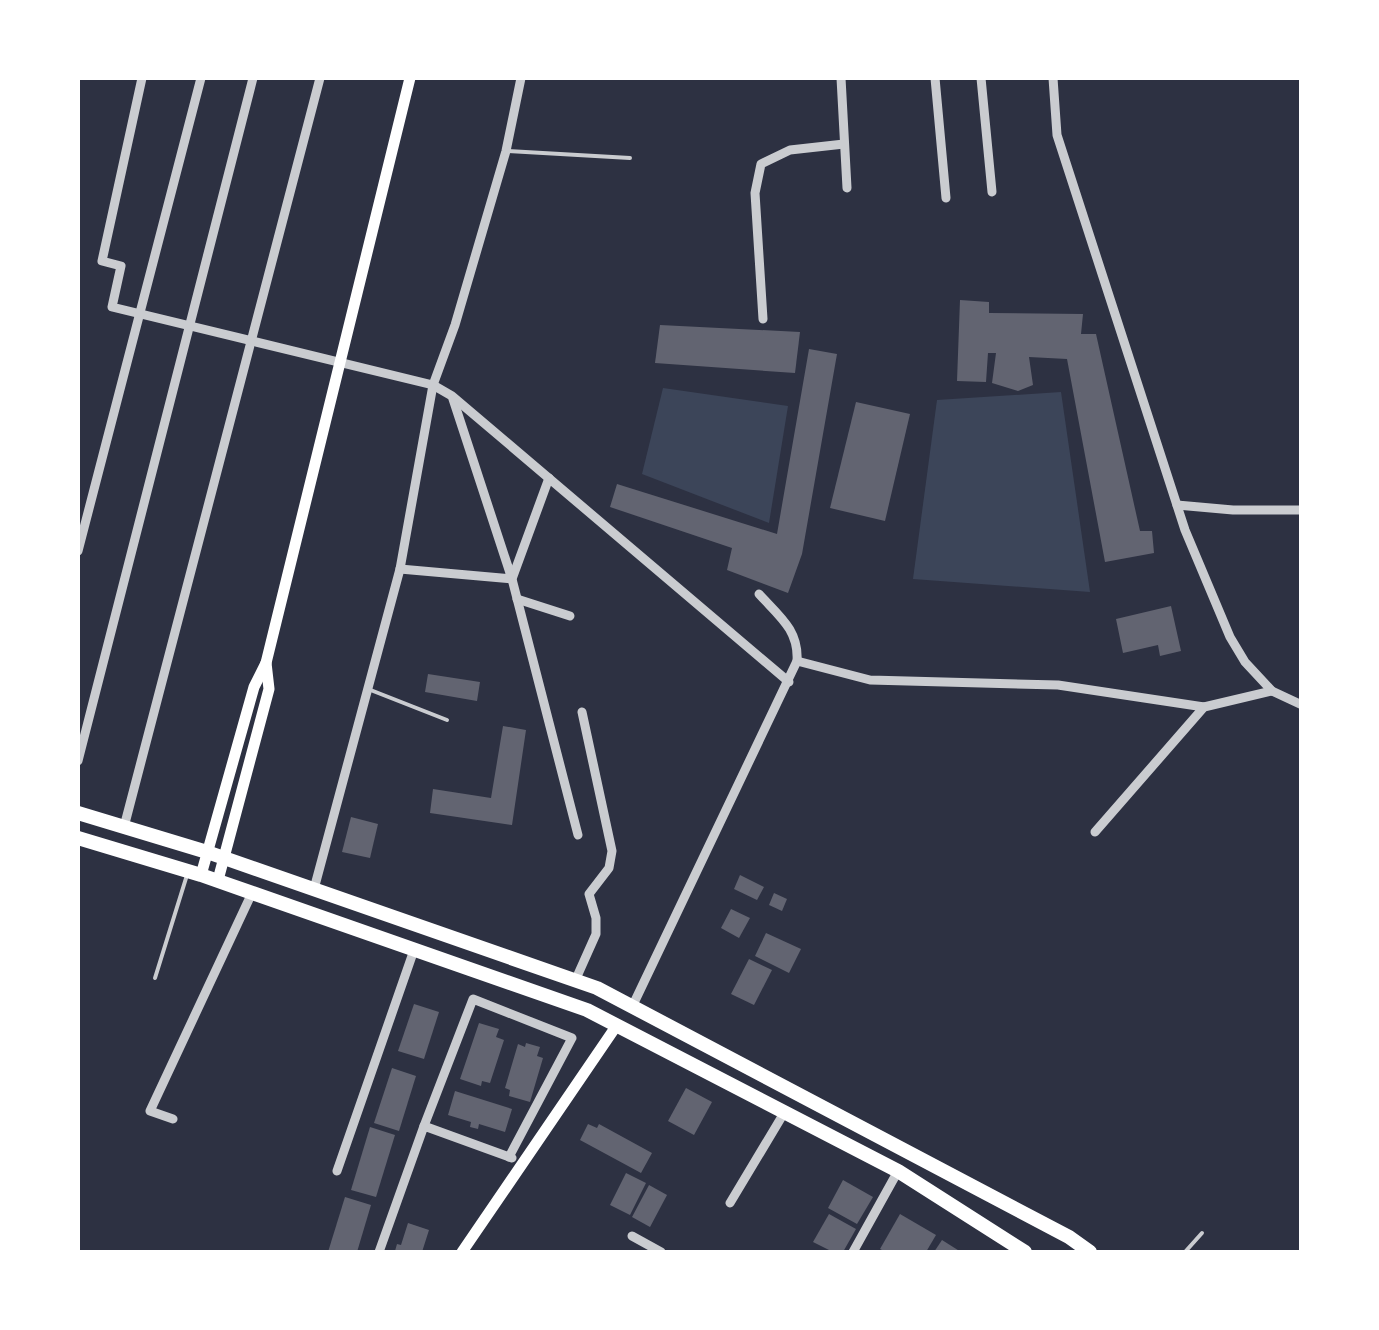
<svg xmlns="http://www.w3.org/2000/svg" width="1379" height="1330" font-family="'Source Serif 4',serif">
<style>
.green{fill:#3c4559}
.building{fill:#626471}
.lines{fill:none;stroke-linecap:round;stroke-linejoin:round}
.service{stroke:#caccd0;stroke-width:4}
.minor{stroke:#caccd0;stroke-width:9}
.secondary{stroke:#fff;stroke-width:11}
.primary{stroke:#fff;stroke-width:14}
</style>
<rect width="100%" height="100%" fill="#2d3142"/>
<g class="green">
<path d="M 663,388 L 788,406 L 769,523 L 642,474 Z"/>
<path d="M 1061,392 L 1090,592 L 913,579 L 937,400 Z"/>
</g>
<g class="building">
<path d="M 960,300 L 989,302 L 989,313 L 1083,314 L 1081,334 L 1096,334 L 1140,531 L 1152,531 L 1154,553 L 1105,562 L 1067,359 L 1029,357 L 1033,385 L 1018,391 L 992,383 L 996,353 L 988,353 L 986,382 L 957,381 Z"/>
<path d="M 660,325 L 800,332 L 795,373 L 655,363 Z"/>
<path d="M 809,349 L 837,354 L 802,554 L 788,593 L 727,570 L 732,548 L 610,507 L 617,484 L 777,534 Z"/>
<path d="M 856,402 L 910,414 L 885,521 L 830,508 Z"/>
<path d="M 1171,606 L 1181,651 L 1160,656 L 1158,645 L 1123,653 L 1116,619 Z"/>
<path d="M 428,674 L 480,682 L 477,701 L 425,692 Z"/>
<path d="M 503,726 L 526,730 L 512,825 L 430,813 L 433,789 L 491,798 Z"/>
<path d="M 351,817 L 378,824 L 370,858 L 342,852 Z"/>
<path d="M 740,875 L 764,887 L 757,900 L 734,889 Z"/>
<path d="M 774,893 L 787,899 L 782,911 L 769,905 Z"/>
<path d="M 731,909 L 750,918 L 739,938 L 721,928 Z"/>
<path d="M 766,933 L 801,949 L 789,973 L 755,956 Z"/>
<path d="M 749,959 L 772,970 L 754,1005 L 731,994 Z"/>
<path d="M 414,1004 L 439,1012 L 424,1059 L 398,1051 Z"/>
<path d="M 479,1023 L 499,1029 L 496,1037 L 504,1040 L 490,1083 L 482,1081 L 481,1086 L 460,1079 Z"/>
<path d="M 526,1043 L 540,1047 L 537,1056 L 543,1058 L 530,1102 L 509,1096 L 510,1090 L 505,1088 L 518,1044 L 525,1047 Z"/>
<path d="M 392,1068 L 416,1076 L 399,1131 L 374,1123 Z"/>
<path d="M 686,1088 L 712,1102 L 694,1135 L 668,1121 Z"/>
<path d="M 455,1091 L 512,1109 L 505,1132 L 479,1124 L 478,1129 L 470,1127 L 471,1122 L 448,1115 Z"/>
<path d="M 588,1124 L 597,1128 L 599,1124 L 652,1153 L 641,1173 L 580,1140 Z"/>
<path d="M 370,1127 L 395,1135 L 376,1197 L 351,1190 Z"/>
<path d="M 626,1173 L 646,1183 L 630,1215 L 610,1205 Z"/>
<path d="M 843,1180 L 873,1197 L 857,1224 L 828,1208 Z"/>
<path d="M 649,1185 L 667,1195 L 650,1227 L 632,1217 Z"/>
<path d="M 345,1197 L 371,1205 L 357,1252 L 328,1252 Z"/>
<path d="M 829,1214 L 856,1229 L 843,1252 L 833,1252 L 813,1242 Z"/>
<path d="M 900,1214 L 936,1235 L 926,1252 L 886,1252 L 880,1249 Z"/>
<path d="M 408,1223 L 429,1230 L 422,1252 L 395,1251 L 397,1244 L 401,1245 Z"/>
<path d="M 942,1240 L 961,1252 L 934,1252 Z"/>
</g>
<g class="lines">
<g class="service">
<path d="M 506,151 L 630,158"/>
<path d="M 368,689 L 447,720"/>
<path d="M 155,978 L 187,875"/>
<path d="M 1185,1252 L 1202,1233"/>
</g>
<g class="minor">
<path d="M 142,78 L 102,261 L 121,266 L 112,307 L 433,385 L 452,396 L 789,682"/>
<path d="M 841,78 L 847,188"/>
<path d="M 935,78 L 946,198"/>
<path d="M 981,78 L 992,192"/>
<path d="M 1053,78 L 1057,135 L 1185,530 L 1230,637 L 1245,662 L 1272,691 L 1302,705"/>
<path d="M 763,319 L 755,193 L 761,164 L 790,150 L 844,144"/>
<path d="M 549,478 L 512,579 L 578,835"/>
<path d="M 1177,505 L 1233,510 L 1302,510"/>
<path d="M 78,551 L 201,78"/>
<path d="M 400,569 L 512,579 L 453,399"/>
<path d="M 517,599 L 570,616"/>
<path d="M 797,661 L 870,680 L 1058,685 L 1204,707"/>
<path d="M 78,761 L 253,78"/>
<path d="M 124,827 L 320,78"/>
<path d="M 1095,832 L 1204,707 L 1272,691"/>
<path d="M 314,889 L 400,569 L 433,385 L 455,325 L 506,151 L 521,78"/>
<path d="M 575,981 L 596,934 L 596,918 L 589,894 L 609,868 L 612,851 L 582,712"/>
<path d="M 633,1005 L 797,661 C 799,630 779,616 759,594"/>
<path d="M 173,1119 L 150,1111 L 252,893"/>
<path d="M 424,1126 L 473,999 L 572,1038 L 509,1157"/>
<path d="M 337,1171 L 414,950"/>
<path d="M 730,1203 L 784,1113"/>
<path d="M 632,1236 L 661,1252"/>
<path d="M 379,1252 L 424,1126 L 512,1158"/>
<path d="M 853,1252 L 898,1171"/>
</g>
<g class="secondary">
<path d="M 201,875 L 254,687 L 266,663 L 410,78"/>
<path d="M 218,880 L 269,689 L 266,663"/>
<path d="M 462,1252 L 617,1025"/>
</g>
<g class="primary">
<path d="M 78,813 L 207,852 L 597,988 L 1069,1237 L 1090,1252"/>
<path d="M 78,838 L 201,875 L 587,1010 L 898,1171 L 1025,1252"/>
</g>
</g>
<rect width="1379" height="1330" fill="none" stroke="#ffffff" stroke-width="160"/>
</svg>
